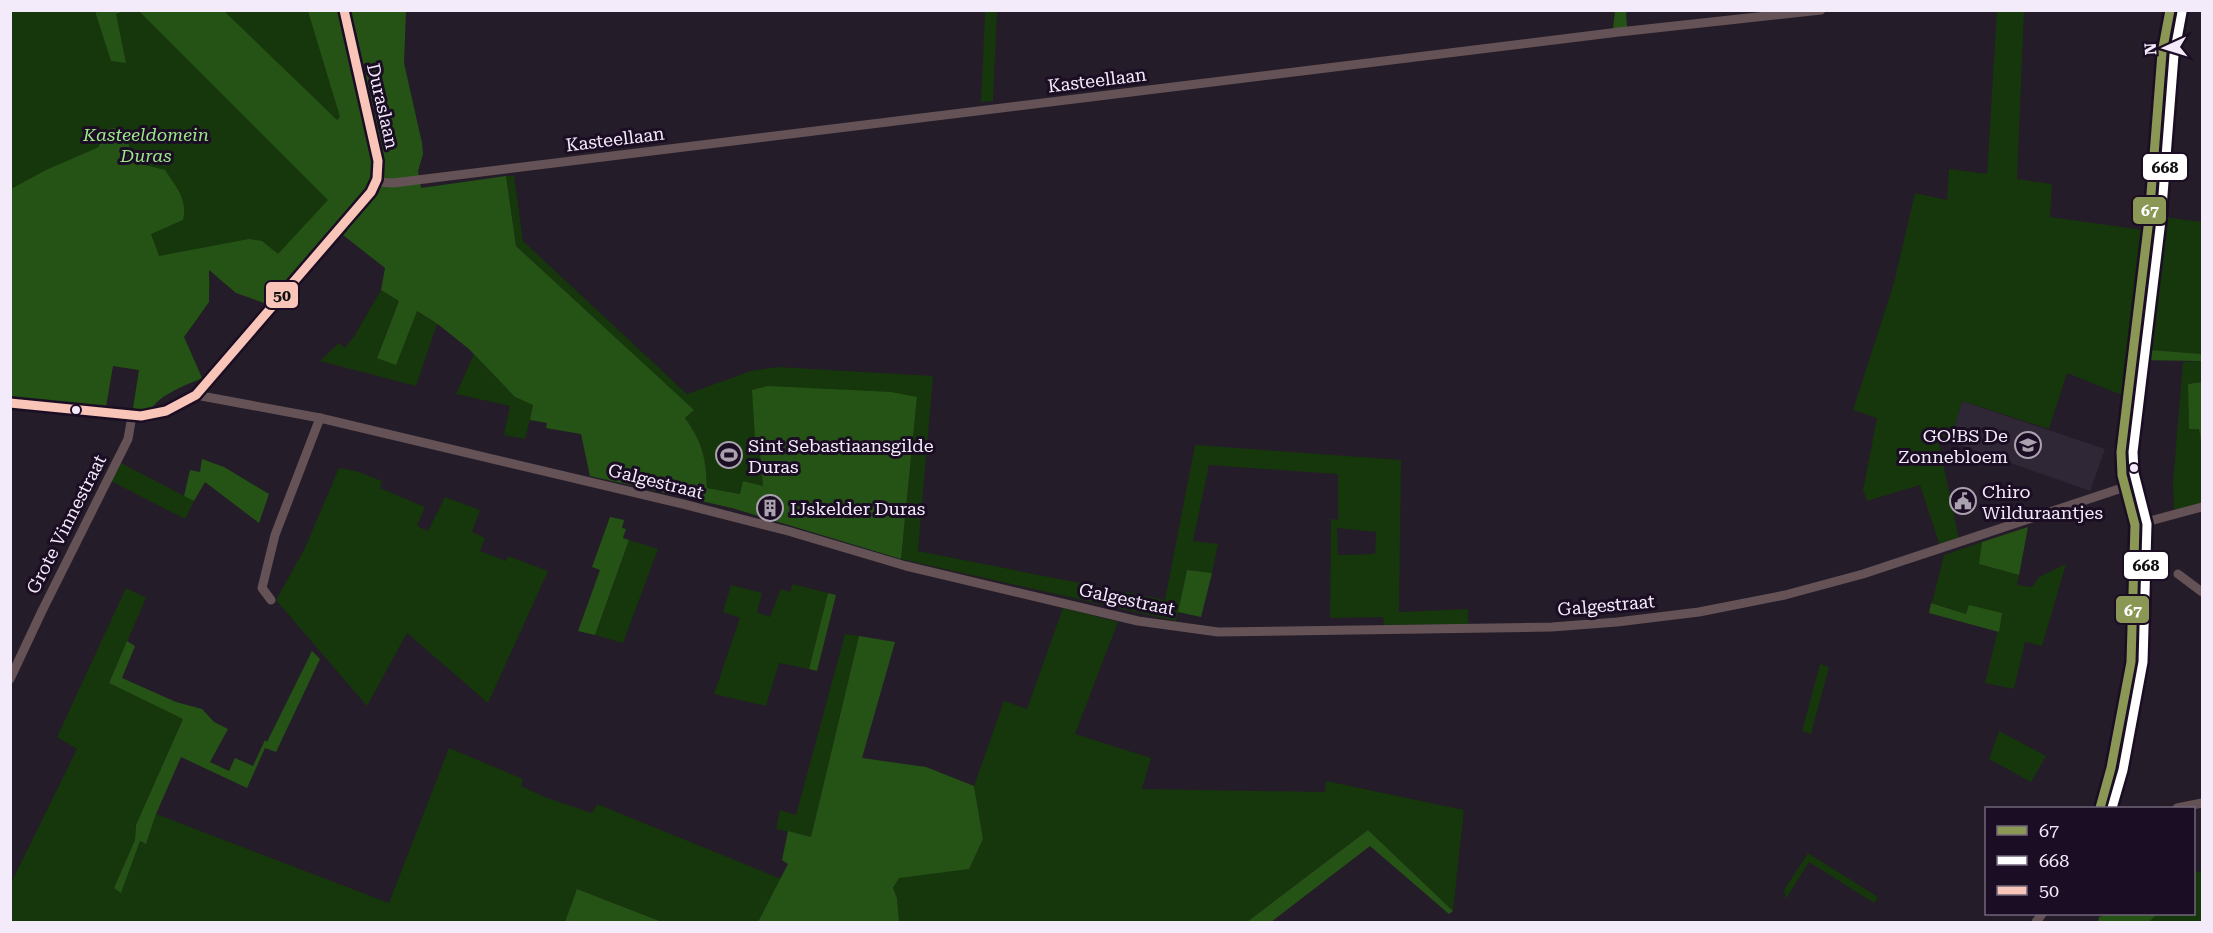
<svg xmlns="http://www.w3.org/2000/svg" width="2213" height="933" font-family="'Roboto Serif',serif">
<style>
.education{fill:#302736}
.green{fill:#16360b;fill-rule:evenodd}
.forest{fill:#255315}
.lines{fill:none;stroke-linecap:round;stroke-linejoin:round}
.minor{stroke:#645256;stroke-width:9}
.bus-1-casing{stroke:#1b0d24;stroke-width:14}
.bus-2-casing{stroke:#1b0d24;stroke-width:14}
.bus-3-casing{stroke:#1b0d24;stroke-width:14}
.bus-1{stroke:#8b9754;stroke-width:9}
.bus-2{stroke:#fff;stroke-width:9}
.bus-3{stroke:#f9c5b8;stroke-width:9}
.bus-dot{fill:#f3eafa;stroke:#1b0d24;stroke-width:2}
.labels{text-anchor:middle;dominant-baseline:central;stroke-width:6;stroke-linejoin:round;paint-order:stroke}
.street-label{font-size:18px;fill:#f3eafa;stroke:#1b0d24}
.park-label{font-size:18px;font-style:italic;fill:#9ce787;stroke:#1b0d24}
.poi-label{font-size:18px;fill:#f3eafa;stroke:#1b0d24;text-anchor:start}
.line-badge{stroke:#1b0d24;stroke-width:2}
.badge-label{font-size:16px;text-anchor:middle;font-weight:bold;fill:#fff}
.pale-badge-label{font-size:16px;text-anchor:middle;font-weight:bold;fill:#111}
</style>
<rect width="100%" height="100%" fill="#241c28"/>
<path class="education" d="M 1962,401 L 2105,449 L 2090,491 L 1949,441 Z"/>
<g class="green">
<path d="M 11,11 L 337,11 L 372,161 L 283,285 L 206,266 C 218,297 201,313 184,337 L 202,378 L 201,381 L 191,381 L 160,395 L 145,407 L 133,407 L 139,370 L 113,366 L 11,397 Z"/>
<path d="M 985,11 L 997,11 L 993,101 L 981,102 Z"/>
<path d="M 1997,11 L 2024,11 L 2017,179 L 2052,184 L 2050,217 L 2143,230 L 2122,395 L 2067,373 L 2049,429 L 1962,401 L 1951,439 L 1937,434 L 1959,539 L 1940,546 L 1920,485 L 1867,501 L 1863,490 L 1877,418 L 1853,410 L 1894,283 L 1915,193 L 1947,200 L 1949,169 L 1987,174 Z"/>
<path d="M 506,176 L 514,176 L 523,241 L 687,394 L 751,371 L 777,367 L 933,376 L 918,551 L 1165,600 L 1195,445 L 1401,460 L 1399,612 L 1468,609 L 1468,624 L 1384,625 L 1383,617 L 1330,618 L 1331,519 L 1338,520 L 1338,474 L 1209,465 L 1193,541 L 1218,544 L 1212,573 L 1187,570 L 1176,621 L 901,559 L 917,398 L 759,441 L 763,486 L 741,494 L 707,488 C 706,460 702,441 685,418 L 693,410 L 516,246 ZM 1337,528 L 1376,532 L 1375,554 L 1338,555 Z"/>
<path d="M 2155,216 L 2202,222 L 2202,354 L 2138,349 Z"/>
<path d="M 381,290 L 399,301 L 377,357 L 396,364 L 416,311 L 437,324 L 416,386 L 320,361 L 339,343 L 345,348 L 355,335 Z"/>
<path d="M 474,354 L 515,397 L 534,405 L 525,439 L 504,435 L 510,406 L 456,394 Z"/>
<path d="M 2202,361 L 2202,382 L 2188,384 L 2189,429 L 2199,429 L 2202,449 L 2202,503 L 2174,510 L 2173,482 L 2183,362 Z"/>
<path d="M 121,463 L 194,501 L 185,519 L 111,481 Z"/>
<path d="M 339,468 L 356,471 L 382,481 L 380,488 L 425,507 L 417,526 L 428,531 L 445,497 L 480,510 L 472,532 L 485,538 L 480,551 L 506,561 L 508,556 L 548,571 L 488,703 L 407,633 L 367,706 L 276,600 L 305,548 Z"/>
<path d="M 629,540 L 658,549 L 623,643 L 595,635 Z"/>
<path d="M 1982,542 L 1979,564 L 2019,575 L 2017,585 L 2032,587 L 2039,577 L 2066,564 L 2042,646 L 2025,642 L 2014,689 L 1985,683 L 2002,613 L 1966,614 L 1932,603 L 1944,555 Z"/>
<path d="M 793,584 L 828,593 L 809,669 L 779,663 L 766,706 L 714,694 L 740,618 L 723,612 L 731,585 L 762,593 L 757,612 L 770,617 L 781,589 L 790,592 Z"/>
<path d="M 126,588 L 146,598 L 109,683 L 183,719 L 136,825 L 135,840 L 114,888 L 121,892 L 140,841 L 146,844 L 156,814 L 389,903 L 449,748 L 523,779 L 521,786 L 544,797 L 592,813 L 597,804 L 781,879 L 758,922 L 662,922 L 577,889 L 565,922 L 11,922 L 11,883 L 77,749 L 57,737 Z"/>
<path d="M 1063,608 L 1118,622 L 1075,734 L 1151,758 L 1142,789 L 1325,792 L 1326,781 L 1464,810 L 1453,911 L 1368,830 L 1247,922 L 899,922 L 897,898 L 893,888 L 899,878 L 983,839 L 974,786 L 1004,701 L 1027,709 Z"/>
<path d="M 845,634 L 859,636 L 811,837 L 776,829 L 780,810 L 796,815 Z"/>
<path d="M 1820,664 L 1829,667 L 1811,734 L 1802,731 Z"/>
<path d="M 1999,731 L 2046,756 L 2031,782 L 1989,759 Z"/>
<path d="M 1808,853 L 1878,897 L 1874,903 L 1809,862 L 1786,899 L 1784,890 Z"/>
<path d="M 2202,871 L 2202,922 L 2149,922 L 2157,914 L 2194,914 L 2194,872 Z"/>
</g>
<g class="forest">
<path d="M 138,10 L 224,11 L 337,120 L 340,117 L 308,11 L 406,11 L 404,63 L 422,143 L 423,154 L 418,171 L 421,188 L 506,176 L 516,246 L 694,410 L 685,418 C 703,443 706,459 707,488 L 740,494 L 743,481 L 763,486 L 759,441 L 755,439 L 752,390 L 768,386 L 891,392 L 917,397 L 901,559 L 732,508 L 590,476 L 581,434 L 546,428 L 547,423 L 530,420 L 533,405 L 515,397 L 469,349 L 439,325 L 417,311 L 396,365 L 377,358 L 399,301 L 381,290 L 385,268 L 343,235 L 347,231 L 337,222 L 267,304 L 236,293 L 209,270 L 209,302 L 184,337 L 202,378 C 186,385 161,394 151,409 L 133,409 L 139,370 L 113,366 L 106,407 L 11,398 L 11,189 L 46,170 L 99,147 L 102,131 C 130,121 129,141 130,161 L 165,170 C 176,187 188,199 183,220 L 151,234 L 159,256 L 249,239 L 262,241 L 278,254 L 328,200 Z"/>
<path d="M 95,11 L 123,11 L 116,14 L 126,63 L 111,61 Z"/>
<path d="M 1615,11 L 1626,11 L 1627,27 L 1613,29 Z"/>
<path d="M 2138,349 L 2202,354 L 2202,361 L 2136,360 Z"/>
<path d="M 2202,382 L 2202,449 L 2199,429 L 2189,429 L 2188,384 Z"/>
<path d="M 202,459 L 224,467 L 269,494 L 259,523 L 205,482 L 194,501 L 184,496 L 190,470 L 200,472 Z"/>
<path d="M 610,517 L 624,520 L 622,528 L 626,529 L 623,538 L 629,540 L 595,635 L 578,631 L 600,570 L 592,567 Z"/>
<path d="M 2028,527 L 2019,575 L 1979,564 L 1982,542 Z"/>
<path d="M 1187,570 L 1212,573 L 1201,617 L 1178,612 Z"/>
<path d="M 828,593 L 836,595 L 817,671 L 809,669 Z"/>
<path d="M 1931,603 L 1966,614 L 1969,605 L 2002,613 L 1999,632 L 1929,613 Z"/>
<path d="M 859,636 L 895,642 L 862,758 L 926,767 L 974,786 L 983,839 L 969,869 L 899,878 L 893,888 L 897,898 L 899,922 L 758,922 L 788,864 L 782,860 L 788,831 L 811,837 Z"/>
<path d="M 127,641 L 135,646 L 122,678 L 176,702 L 202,709 L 214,722 L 228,729 L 210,762 L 229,771 L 235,758 L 253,766 L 265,740 L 267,742 L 312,651 L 320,659 L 276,752 L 265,748 L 247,788 L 181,757 L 156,814 L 146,844 L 140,841 L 121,893 L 114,888 L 135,840 L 136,825 L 183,719 L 109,683 Z"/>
<path d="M 1368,830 L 1453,911 L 1449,914 L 1370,846 L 1271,922 L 1247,922 Z"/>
<path d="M 577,889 L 662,922 L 565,922 Z"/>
<path d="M 2108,914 L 2157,914 L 2149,922 L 2098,922 L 2099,917 Z"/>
</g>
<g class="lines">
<g class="minor">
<path d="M 377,182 L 393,183 L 1619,32 L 1821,10"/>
<path d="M 196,395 L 320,418 L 683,504 L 788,531 L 906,566 L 1138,621 L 1218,632 L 1552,627 L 1617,622 L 1699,612 L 1785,595 L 1863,574 L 2125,487"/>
<path d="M 10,403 L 132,416 C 158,416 176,410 196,395 L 371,192 C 379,179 380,170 377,156 L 344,10"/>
<path d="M 2135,525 L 2202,507"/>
<path d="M 2178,574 L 2202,592"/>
<path d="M 271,600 L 262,588 L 275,535 L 320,418"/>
<path d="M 10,679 L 42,611 L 128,439 L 132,416"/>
<path d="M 2100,808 L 2111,768 L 2131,662 L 2135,525 L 2122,475 L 2121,452 L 2149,219 L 2162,53 L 2170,10"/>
<path d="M 2177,808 L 2202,803"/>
<path d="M 2036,922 L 2042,914"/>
</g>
<defs>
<path id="bus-1" d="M 2100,808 L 2111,768 L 2131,662 L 2135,525 L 2122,475 L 2121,452 L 2149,219 L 2162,53 L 2170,10"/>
<path id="bus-2" d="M 2112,808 L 2123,770 L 2143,662 L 2147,524 L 2134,473 L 2133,452 L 2161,220 L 2174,55 L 2182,12"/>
<path id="bus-3" d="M 10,403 L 141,416 L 166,411 L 196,395 L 371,192 L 377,179 L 378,161 L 344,10"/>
</defs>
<use href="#bus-1" class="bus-1-casing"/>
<use href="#bus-2" class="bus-2-casing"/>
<use href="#bus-3" class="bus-3-casing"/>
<use href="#bus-1" class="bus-1"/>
<use href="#bus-2" class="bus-2"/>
<use href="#bus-3" class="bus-3"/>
</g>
<defs>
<symbol id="school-ring" viewBox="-11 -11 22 22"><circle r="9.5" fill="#1b0d24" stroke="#aba2b0" stroke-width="1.5"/><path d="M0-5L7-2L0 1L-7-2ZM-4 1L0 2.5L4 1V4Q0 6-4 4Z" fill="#aba2b0"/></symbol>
<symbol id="stadium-ring" viewBox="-11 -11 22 22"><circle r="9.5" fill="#1b0d24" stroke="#aba2b0" stroke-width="1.5"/><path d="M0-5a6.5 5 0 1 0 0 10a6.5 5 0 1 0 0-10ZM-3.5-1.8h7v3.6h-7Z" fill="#aba2b0"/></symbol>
<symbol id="civic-ring" viewBox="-11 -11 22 22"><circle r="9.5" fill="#1b0d24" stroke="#aba2b0" stroke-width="1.5"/><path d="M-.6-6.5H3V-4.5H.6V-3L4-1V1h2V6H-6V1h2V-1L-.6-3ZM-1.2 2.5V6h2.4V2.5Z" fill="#aba2b0"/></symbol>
<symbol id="building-ring" viewBox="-11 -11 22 22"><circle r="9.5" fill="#1b0d24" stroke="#aba2b0" stroke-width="1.5"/><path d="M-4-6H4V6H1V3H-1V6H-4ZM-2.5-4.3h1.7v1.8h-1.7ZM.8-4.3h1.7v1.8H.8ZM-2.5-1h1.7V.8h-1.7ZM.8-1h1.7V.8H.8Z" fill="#aba2b0"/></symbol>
</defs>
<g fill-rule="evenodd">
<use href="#school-ring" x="2013" y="430" width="30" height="30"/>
<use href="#stadium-ring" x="714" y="440" width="30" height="30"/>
<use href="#civic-ring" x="1948" y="486" width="30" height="30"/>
<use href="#building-ring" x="755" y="493" width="30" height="30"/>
</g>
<g class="bus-dot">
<circle cx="76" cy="410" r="5"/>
<circle cx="2134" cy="468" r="5"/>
</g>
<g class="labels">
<g class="street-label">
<text transform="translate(1097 80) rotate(-7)">Kasteellaan</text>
<text transform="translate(383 106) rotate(77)">Duraslaan</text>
<text transform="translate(615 139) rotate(-7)">Kasteellaan</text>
<text transform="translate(656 481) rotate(14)">Galgestraat</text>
<text transform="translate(66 524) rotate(-63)">Grote Vinnestraat</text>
<text transform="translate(1127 599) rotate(12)">Galgestraat</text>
<text transform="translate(1606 605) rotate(-5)">Galgestraat</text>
</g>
<g class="park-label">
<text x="146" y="134">Kasteeldomein<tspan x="146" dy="21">Duras</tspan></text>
</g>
<g class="poi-label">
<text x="2008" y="435" text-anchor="end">GO!BS De<tspan x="2008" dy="21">Zonnebloem</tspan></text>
<text x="748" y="445">Sint Sebastiaansgilde<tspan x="748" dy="21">Duras</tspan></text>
<text x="1982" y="491">Chiro<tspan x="1982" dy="21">Wilduraantjes</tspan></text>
<text x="790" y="508">IJskelder Duras</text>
</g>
</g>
<g class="line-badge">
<rect x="2142" y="153" width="46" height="28" rx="6" fill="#fff"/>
<rect x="2132" y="196" width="35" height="29" rx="6" fill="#8b9754"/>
<rect x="265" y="281" width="34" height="28" rx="6" fill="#f9c5b8"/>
<rect x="2123" y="551" width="46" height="29" rx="6" fill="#fff"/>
<rect x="2115" y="595" width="35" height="29" rx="6" fill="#8b9754"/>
</g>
<g class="badge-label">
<text x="2150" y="216">67</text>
<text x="2133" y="616">67</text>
</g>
<g class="pale-badge-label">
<text x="2165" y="173">668</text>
<text x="282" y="301">50</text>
<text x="2146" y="571">668</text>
</g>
<rect width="2213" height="933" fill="none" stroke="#f3eafa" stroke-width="24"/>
<rect x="1985" y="807" width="210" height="108" fill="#1b0d24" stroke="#71657a" stroke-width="1.5"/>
<rect x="1997" y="826" width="30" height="9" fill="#8b9754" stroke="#71657a" stroke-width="1.5"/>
<text x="2039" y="837" font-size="18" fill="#f3eafa">67</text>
<rect x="1997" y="856" width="30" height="9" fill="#ffffff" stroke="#71657a" stroke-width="1.5"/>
<text x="2039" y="867" font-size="18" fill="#f3eafa">668</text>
<rect x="1997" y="886" width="30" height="9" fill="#f9c5b8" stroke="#71657a" stroke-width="1.5"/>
<text x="2039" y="897" font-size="18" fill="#f3eafa">50</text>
<g transform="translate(2165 48) rotate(266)" stroke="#1b0d24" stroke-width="4.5" paint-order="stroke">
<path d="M0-4.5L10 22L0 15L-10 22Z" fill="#f3eafa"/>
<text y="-9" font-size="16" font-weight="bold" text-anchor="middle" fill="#f3eafa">N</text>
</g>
</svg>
